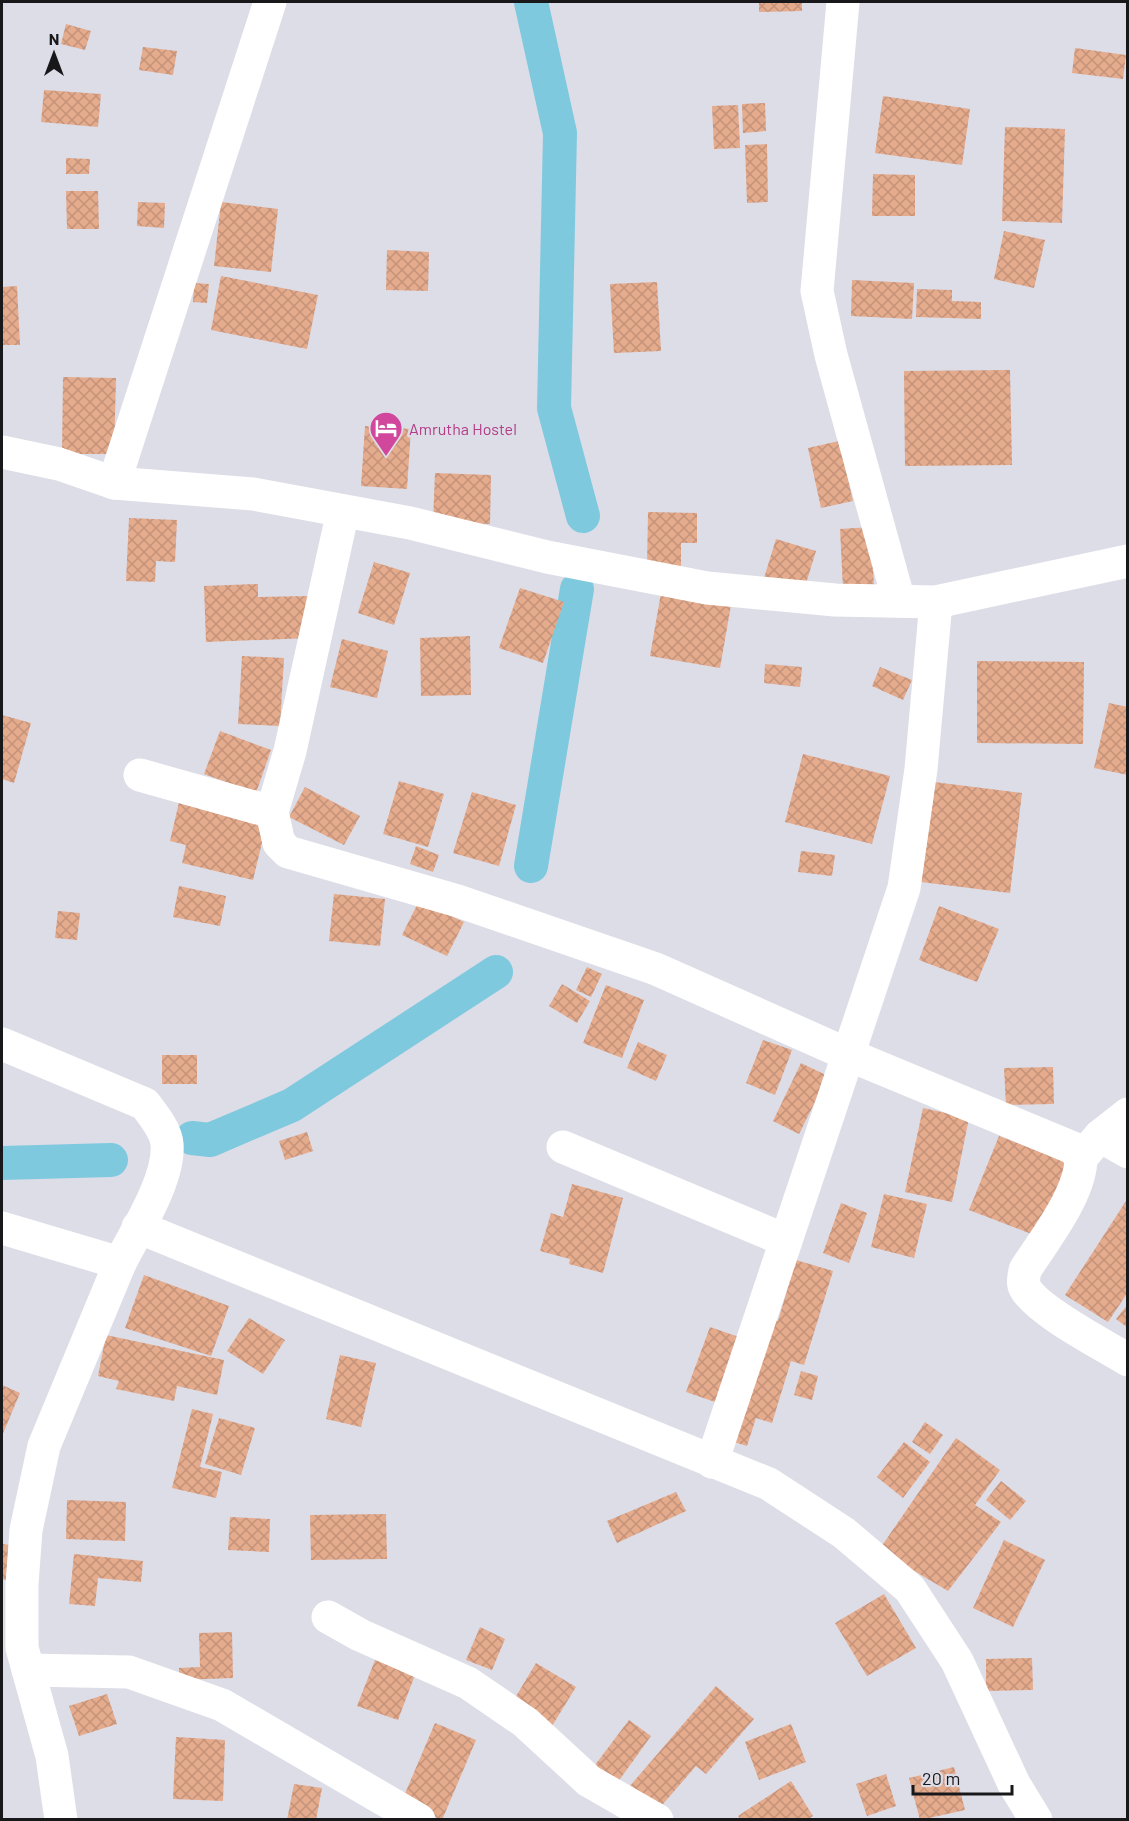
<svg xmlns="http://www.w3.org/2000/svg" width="1129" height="1821" font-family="Barlow,sans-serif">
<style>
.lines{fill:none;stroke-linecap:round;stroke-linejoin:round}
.canal{stroke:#7fc9df;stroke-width:34}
.building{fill:url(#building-cross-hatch)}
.street{stroke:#fff;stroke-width:33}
.labels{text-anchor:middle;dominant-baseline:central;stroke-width:5;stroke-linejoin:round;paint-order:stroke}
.hotel-label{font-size:16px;fill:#b23c85;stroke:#dddde8;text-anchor:start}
</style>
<defs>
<pattern id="building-cross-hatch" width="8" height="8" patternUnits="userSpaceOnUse" patternTransform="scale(1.5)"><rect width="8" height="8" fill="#e5ab8d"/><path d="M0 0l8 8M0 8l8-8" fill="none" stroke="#c49279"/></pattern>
</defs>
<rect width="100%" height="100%" fill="#dddde8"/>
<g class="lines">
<g class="canal">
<path d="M 531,2 L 560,133 L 554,408 L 583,516"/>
<path d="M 531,866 L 577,589"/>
<path d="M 192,1138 L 210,1140 L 292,1105 L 496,972"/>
<path d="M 2,1163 L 111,1160"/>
</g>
</g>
<g class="building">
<path d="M 759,2 L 802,2 L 802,11 L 759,12 Z"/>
<path d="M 66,24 L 91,31 L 85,50 L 61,44 Z"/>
<path d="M 143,47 L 177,51 L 173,75 L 139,70 Z"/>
<path d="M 1075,48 L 1126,55 L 1123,79 L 1072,73 Z"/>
<path d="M 44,90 L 101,94 L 98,127 L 41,122 Z"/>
<path d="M 883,96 L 970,109 L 962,165 L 875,153 Z"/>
<path d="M 765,103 L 766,131 L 743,133 L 742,104 Z"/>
<path d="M 738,105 L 740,148 L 714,149 L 712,106 Z"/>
<path d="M 1005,127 L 1065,129 L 1062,223 L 1002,221 Z"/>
<path d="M 767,144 L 768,202 L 747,203 L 745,145 Z"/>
<path d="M 66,158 L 90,159 L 89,174 L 66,174 Z"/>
<path d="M 873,174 L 915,175 L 915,216 L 872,216 Z"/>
<path d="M 66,191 L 98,191 L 99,229 L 67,229 Z"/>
<path d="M 138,202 L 165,203 L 164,228 L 137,226 Z"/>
<path d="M 221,202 L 278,209 L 271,272 L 214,266 Z"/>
<path d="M 1004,231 L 1045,240 L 1034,288 L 994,279 Z"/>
<path d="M 387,250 L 429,252 L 428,291 L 386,290 Z"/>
<path d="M 221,276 L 318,295 L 307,349 L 211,330 Z"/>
<path d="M 852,280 L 914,283 L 912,319 L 851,316 Z"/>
<path d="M 657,282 L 661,351 L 614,353 L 610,284 Z"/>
<path d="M 194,283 L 209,284 L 207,303 L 193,302 Z"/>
<path d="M 17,286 L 20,345 L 2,345 L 2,287 Z"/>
<path d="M 917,289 L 952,290 L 952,301 L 981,302 L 981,319 L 916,317 Z"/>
<path d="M 1010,370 L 1012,465 L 905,466 L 904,371 Z"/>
<path d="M 63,377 L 116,378 L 114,454 L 62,454 Z"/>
<path d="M 365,426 L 411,429 L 407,489 L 361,486 Z"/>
<path d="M 839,441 L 853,501 L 821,508 L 808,448 Z"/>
<path d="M 435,473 L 491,475 L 490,524 L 433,522 Z"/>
<path d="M 648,512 L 697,513 L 697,543 L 681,543 L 681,569 L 647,568 Z"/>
<path d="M 129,518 L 177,520 L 175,562 L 156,561 L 155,582 L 126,581 Z"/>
<path d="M 871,527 L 874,587 L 843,589 L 840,529 Z"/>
<path d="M 776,539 L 816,551 L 804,590 L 764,578 Z"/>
<path d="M 374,562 L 410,573 L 394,625 L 358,613 Z"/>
<path d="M 258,584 L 258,597 L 308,596 L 310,638 L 206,642 L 204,586 Z"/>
<path d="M 520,588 L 564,602 L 543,663 L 499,648 Z"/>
<path d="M 661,593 L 731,605 L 720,668 L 650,656 Z"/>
<path d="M 470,636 L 471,695 L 421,696 L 420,638 Z"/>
<path d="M 342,639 L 388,651 L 377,698 L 330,687 Z"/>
<path d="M 242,656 L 284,658 L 280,726 L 238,724 Z"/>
<path d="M 977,661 L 1084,662 L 1083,744 L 977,743 Z"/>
<path d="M 765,664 L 802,667 L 800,687 L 764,683 Z"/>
<path d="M 880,667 L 912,680 L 903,700 L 872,686 Z"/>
<path d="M 1109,703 L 1128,707 L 1128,775 L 1094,768 Z"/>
<path d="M 2,715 L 31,723 L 14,783 L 2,779 Z"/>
<path d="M 220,731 L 271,750 L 256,793 L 204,774 Z"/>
<path d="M 803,754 L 890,776 L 872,844 L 785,822 Z"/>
<path d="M 399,781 L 444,794 L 428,847 L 383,834 Z"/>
<path d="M 934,782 L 1022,793 L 1010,893 L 921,882 Z"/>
<path d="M 305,787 L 360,816 L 344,845 L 289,817 Z"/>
<path d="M 472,792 L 516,805 L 499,866 L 453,853 Z"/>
<path d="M 180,798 L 268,818 L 253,880 L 182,863 L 186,845 L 170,841 Z"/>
<path d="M 416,846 L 439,855 L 433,872 L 410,864 Z"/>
<path d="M 801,851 L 835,855 L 832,876 L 798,872 Z"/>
<path d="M 179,886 L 226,896 L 220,926 L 173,917 Z"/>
<path d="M 334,894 L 385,899 L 380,946 L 329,941 Z"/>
<path d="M 419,901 L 464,922 L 447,956 L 402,935 Z"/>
<path d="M 939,906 L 999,929 L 977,982 L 919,960 Z"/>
<path d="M 58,911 L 80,913 L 77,940 L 55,938 Z"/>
<path d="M 587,967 L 602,974 L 591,997 L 576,990 Z"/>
<path d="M 562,984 L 590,1001 L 577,1023 L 549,1006 Z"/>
<path d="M 606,985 L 644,1000 L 622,1058 L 583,1043 Z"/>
<path d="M 763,1040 L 792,1050 L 775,1095 L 746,1083 Z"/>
<path d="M 638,1042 L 667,1055 L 656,1081 L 627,1068 Z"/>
<rect x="162" y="1055" width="35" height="29"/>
<path d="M 801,1063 L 828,1076 L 799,1134 L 773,1121 Z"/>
<path d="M 1053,1067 L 1054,1104 L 1006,1105 L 1004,1068 Z"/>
<path d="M 923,1108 L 969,1118 L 952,1202 L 905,1192 Z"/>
<path d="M 307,1132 L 313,1151 L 285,1160 L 279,1141 Z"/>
<path d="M 999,1136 L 1072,1164 L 1042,1238 L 969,1210 Z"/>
<path d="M 572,1184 L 623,1198 L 603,1273 L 569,1264 L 570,1259 L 540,1251 L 551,1213 L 563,1217 Z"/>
<path d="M 884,1194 L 927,1204 L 914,1258 L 871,1247 Z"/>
<path d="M 1128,1198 L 1128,1292 L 1108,1322 L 1065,1295 Z"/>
<path d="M 841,1203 L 867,1213 L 849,1263 L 823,1253 Z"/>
<path d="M 796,1260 L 833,1271 L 804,1365 L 791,1361 L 772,1423 L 756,1418 L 747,1446 L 731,1441 L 769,1318 L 778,1321 Z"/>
<path d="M 144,1275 L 229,1306 L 211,1356 L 125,1328 Z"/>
<path d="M 1128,1304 L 1128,1328 L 1116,1319 Z"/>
<path d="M 249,1318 L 285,1340 L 263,1374 L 227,1351 Z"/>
<path d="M 710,1327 L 742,1338 L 718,1403 L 686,1392 Z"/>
<path d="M 106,1335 L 224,1360 L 217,1395 L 177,1386 L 174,1401 L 116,1389 L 119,1381 L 98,1376 Z"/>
<path d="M 340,1355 L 376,1363 L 361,1427 L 326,1419 Z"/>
<path d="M 801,1371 L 818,1376 L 812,1400 L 794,1395 Z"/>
<path d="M 2,1385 L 20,1393 L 2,1436 Z"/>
<path d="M 192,1409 L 213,1414 L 200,1467 L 222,1472 L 216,1498 L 172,1488 Z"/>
<path d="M 219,1418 L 255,1428 L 241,1475 L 205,1464 Z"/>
<path d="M 925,1422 L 943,1435 L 930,1454 L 912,1442 Z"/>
<path d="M 956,1438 L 1000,1470 L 975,1505 L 1001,1522 L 948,1591 L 879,1550 Z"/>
<path d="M 904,1442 L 930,1462 L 903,1498 L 877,1477 Z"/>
<path d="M 1001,1481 L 1026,1501 L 1010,1520 L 986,1500 Z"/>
<path d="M 676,1492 L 686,1511 L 617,1543 L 607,1521 Z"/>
<path d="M 67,1500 L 126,1502 L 125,1541 L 66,1539 Z"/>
<path d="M 386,1514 L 387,1559 L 311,1560 L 310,1515 Z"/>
<path d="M 230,1517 L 270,1519 L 269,1552 L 228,1550 Z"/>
<path d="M 1004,1540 L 1045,1560 L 1013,1627 L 973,1608 Z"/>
<path d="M 2,1544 L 11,1545 L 7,1580 L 2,1579 Z"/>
<path d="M 74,1554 L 143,1561 L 141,1582 L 98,1578 L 95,1606 L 69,1604 Z"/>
<path d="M 884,1594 L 916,1648 L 867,1676 L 835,1623 Z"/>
<path d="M 480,1627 L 505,1639 L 492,1670 L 466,1660 Z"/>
<path d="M 232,1632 L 233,1678 L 179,1680 L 179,1668 L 200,1667 L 199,1633 Z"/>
<path d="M 1032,1658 L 1033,1690 L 986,1691 L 986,1659 Z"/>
<path d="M 375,1660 L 415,1675 L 398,1720 L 357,1706 Z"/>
<path d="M 536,1663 L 576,1687 L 552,1726 L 512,1703 Z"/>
<path d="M 716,1686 L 754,1719 L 706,1774 L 696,1766 L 657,1811 L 629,1787 Z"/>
<path d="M 107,1694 L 117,1724 L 79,1736 L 69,1706 Z"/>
<path d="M 629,1720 L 651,1736 L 615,1786 L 592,1769 Z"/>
<path d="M 435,1723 L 476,1740 L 442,1820 L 401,1803 Z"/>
<path d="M 791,1724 L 806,1762 L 759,1780 L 745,1742 Z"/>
<path d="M 176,1737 L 225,1740 L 223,1801 L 173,1799 Z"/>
<path d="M 954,1767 L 965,1810 L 920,1820 L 909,1778 Z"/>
<path d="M 886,1774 L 896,1806 L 867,1816 L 856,1784 Z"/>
<path d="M 791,1781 L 813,1816 L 807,1820 L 741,1820 L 738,1816 Z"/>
<path d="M 294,1784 L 322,1788 L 316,1820 L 287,1820 Z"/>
</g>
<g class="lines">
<g class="street">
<path d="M 843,2 L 817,291 L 831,355 L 899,601"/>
<path d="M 2,452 L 59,464 L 114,483 L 253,494 L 410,523 L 547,557 L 707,588 L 835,600 L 936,602 L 1128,561"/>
<path d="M 114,483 L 270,2"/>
<path d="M 343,511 L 290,751 L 272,812 L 279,843 L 288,852 L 458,901 L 656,969 L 849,1055 L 1073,1148 L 1081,1158 C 1081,1194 1044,1240 1025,1270 C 1024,1277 1022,1282 1025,1288 C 1037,1311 1104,1345 1128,1360"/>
<path d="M 140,775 L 272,812"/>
<path d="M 2,1044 L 145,1104 C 153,1115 166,1130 167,1144 C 170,1179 136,1231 120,1263 L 2,1228"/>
<path d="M 1100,1136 L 1128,1152"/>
<path d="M 563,1147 L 785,1240"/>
<path d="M 1081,1158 L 1100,1136 L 1128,1114"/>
<path d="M 138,1227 L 769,1484 L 844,1533 L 910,1589 L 957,1661 L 1014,1784 L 1036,1820"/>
<path d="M 712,1462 L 904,888 L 921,769 L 936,602"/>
<path d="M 328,1617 L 360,1635 L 468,1683 L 525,1722 L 589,1781 L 657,1820"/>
<path d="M 28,1670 L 129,1672 L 222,1705 L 419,1820"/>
<path d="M 61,1820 L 52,1756 L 22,1648 L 22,1584 L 26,1530 L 44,1446 L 120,1263"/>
</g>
</g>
<defs>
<symbol id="hotel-pin" viewBox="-11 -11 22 30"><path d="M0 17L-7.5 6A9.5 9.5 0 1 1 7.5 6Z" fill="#d1479c" stroke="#dddde8"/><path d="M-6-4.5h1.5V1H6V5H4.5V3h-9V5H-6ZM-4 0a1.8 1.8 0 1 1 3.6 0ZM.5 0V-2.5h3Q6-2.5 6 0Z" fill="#fff"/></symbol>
</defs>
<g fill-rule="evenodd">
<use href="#hotel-pin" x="367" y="409" width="38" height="52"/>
</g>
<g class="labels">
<g class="hotel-label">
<text x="409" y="428">Amrutha Hostel</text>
</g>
</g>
<rect width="1129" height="1821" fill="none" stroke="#18181b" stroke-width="6"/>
<g transform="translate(54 54)" stroke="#dddde8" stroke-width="4.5" paint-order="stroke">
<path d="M0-4.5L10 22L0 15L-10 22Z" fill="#18181b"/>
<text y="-9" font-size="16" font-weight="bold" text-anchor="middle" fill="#18181b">N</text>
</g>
<path d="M913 1785v9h99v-9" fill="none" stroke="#18181b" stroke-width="3"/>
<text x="922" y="1785" font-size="18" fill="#18181b" stroke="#dddde8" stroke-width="4.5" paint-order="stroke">20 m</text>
</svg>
